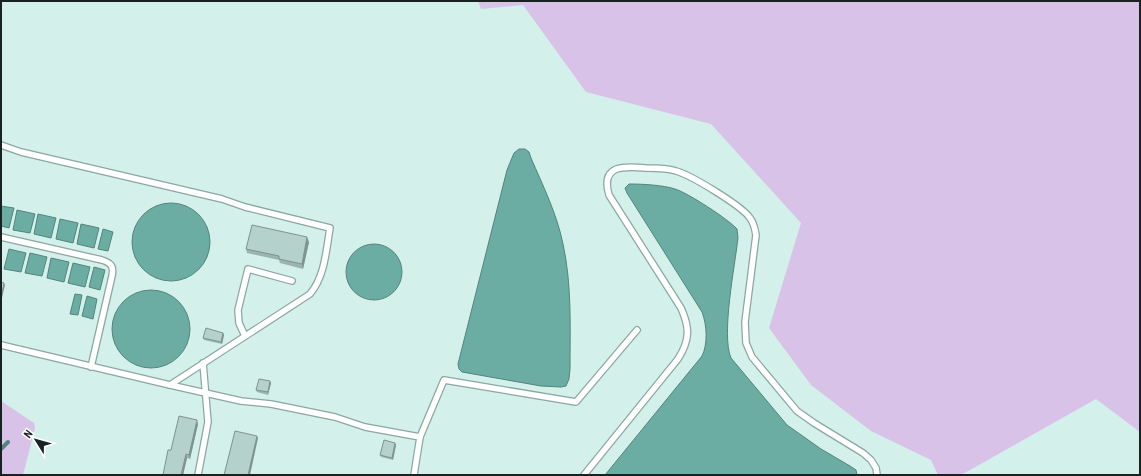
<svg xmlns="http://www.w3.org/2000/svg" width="1141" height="476" font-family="'Roboto Condensed',sans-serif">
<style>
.green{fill:#d8c2e8}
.water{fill:#6cada3;stroke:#53847c}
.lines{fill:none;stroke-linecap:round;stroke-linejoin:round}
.stream{stroke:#53847c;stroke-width:4}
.service-casing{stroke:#8ca7a2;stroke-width:8}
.service{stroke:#fff;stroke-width:5.5}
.wall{fill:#9cb4af}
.shaded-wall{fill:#7f928f}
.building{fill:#b5d1cc;stroke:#7f928f}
</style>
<rect width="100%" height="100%" fill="#d3f0ea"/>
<g class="green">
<path d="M 478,1 L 1140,1 L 1140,432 L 1096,399 L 961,475 L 938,475 L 931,460 L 871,431 L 811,385 L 769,328 L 801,223 L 711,124 L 586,92 L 523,5 L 481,9 Z"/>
<path d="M 1,401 L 34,423 L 35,428 L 23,475 L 1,475 Z"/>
</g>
<g class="water">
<path d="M 519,149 L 525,149 L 529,152 L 531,158 C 543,186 557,214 563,244 C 572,285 570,328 570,369 L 569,379 L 566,386 L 561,387 L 541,386 L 462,372 L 459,369 L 458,364 L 507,170 L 514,153 Z"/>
<path d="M 629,184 C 642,184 663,185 675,189 C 688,193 728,219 737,229 L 738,238 C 735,265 721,335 731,358 L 787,425 L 821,449 L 850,466 L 856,470 L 857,475 L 605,475 L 702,356 C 708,344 707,325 702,312 L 627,193 L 625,188 Z"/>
<circle cx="171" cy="242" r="39"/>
<path d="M 1,206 L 14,208 L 9,228 L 1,226 Z"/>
<path d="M 17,210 L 35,214 L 30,233 L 13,230 Z"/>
<path d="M 38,214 L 56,218 L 51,238 L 34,234 Z"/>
<path d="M 60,219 L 78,223 L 73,243 L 56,239 Z"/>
<path d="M 81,224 L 99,228 L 94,248 L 77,244 Z"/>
<path d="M 103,229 L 113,232 L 108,251 L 98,249 Z"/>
<circle cx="374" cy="272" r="28"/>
<path d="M 9,249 L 26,253 L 21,272 L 4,269 Z"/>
<path d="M 30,253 L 47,257 L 42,276 L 25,273 Z"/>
<path d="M 51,258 L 69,262 L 64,282 L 47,278 Z"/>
<path d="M 73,263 L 90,267 L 85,287 L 68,283 Z"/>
<path d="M 94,267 L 105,270 L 100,290 L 89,287 Z"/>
<circle cx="151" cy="329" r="39"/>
<path d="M 75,294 L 82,295 L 78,315 L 70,314 Z"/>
<path d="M 87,296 L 97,299 L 93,319 L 82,316 Z"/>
</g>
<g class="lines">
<path class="stream" d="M 1,449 L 8,442"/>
<defs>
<g id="service">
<path d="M 1,145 L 21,152 L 222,199 L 245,207 L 330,228 C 326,251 325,276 310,294 L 170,385 L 1,345"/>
<path d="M 1,237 L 102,260 C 111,263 114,266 112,276 L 91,367"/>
<path d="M 245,336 L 239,323 L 238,310 L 248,269 L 292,281"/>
<path d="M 170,385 L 241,401 L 271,404 L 335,417 L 365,427 L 420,437 L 414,475"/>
<path d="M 420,437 L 444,380 L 576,402 L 637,330"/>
<path d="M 198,475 L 208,422 L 203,363"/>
<path d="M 584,475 L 678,359 C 690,340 690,328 681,308 L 609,195 C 600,164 625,166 646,168 C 656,168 667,168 676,171 C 691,175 742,206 750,218 C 754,223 755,229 756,235 L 745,322 L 746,343 L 752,357 L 797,411 L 814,423 L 863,453 L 871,460 L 876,468 L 877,475"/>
</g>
</defs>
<use href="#service" class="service-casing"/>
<use href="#service" class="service"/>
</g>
<g class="wall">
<path d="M 309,242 L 303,269 L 280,263 L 279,260 L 247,253 L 246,249 Z"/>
<path d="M 223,333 L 224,335 L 222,344 L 204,340 L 203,338 Z"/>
<path d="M 270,381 L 271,383 L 268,395 L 257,392 L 256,390 Z"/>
<path d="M 198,424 L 190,459 L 187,458 L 183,475 L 163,475 L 171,450 Z"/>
<path d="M 395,443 L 396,445 L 393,460 L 381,457 L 380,455 Z"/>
</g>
<g class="shaded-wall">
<path d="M 307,237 L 309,242 L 303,269 L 302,264 Z"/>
<path d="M 4,283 L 5,285 L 1,302 L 1,298 Z"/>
<path d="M 223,333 L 224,335 L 222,344 L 221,342 Z"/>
<path d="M 270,381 L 271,383 L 268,395 L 268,392 Z"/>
<path d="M 197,420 L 198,424 L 190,459 L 189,455 Z"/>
<path d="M 257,436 L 258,438 L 250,475 L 248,475 Z"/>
<path d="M 395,443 L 396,445 L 393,460 L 392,458 Z"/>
<path d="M 186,454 L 187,458 L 183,475 L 181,475 Z"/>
</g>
<g class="building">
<path d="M 252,225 L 307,237 L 302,264 L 279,259 L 279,256 L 246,249 Z"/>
<path d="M 1,282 L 4,283 L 1,298 Z"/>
<path d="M 206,328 L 223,333 L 221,342 L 203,338 Z"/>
<path d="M 259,379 L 270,381 L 268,392 L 256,390 Z"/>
<path d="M 179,416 L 197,420 L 189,455 L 186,454 L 181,475 L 163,475 L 168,450 L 171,450 Z"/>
<path d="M 235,431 L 257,436 L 248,475 L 224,475 Z"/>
<path d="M 384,440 L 395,443 L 392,458 L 380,455 Z"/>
</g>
<rect width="1141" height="476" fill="none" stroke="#182321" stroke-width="4"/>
<g transform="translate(36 440) rotate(307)" stroke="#ffffff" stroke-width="3" paint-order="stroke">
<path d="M0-3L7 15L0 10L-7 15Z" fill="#182321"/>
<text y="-6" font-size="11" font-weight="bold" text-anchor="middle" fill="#182321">N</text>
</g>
</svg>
